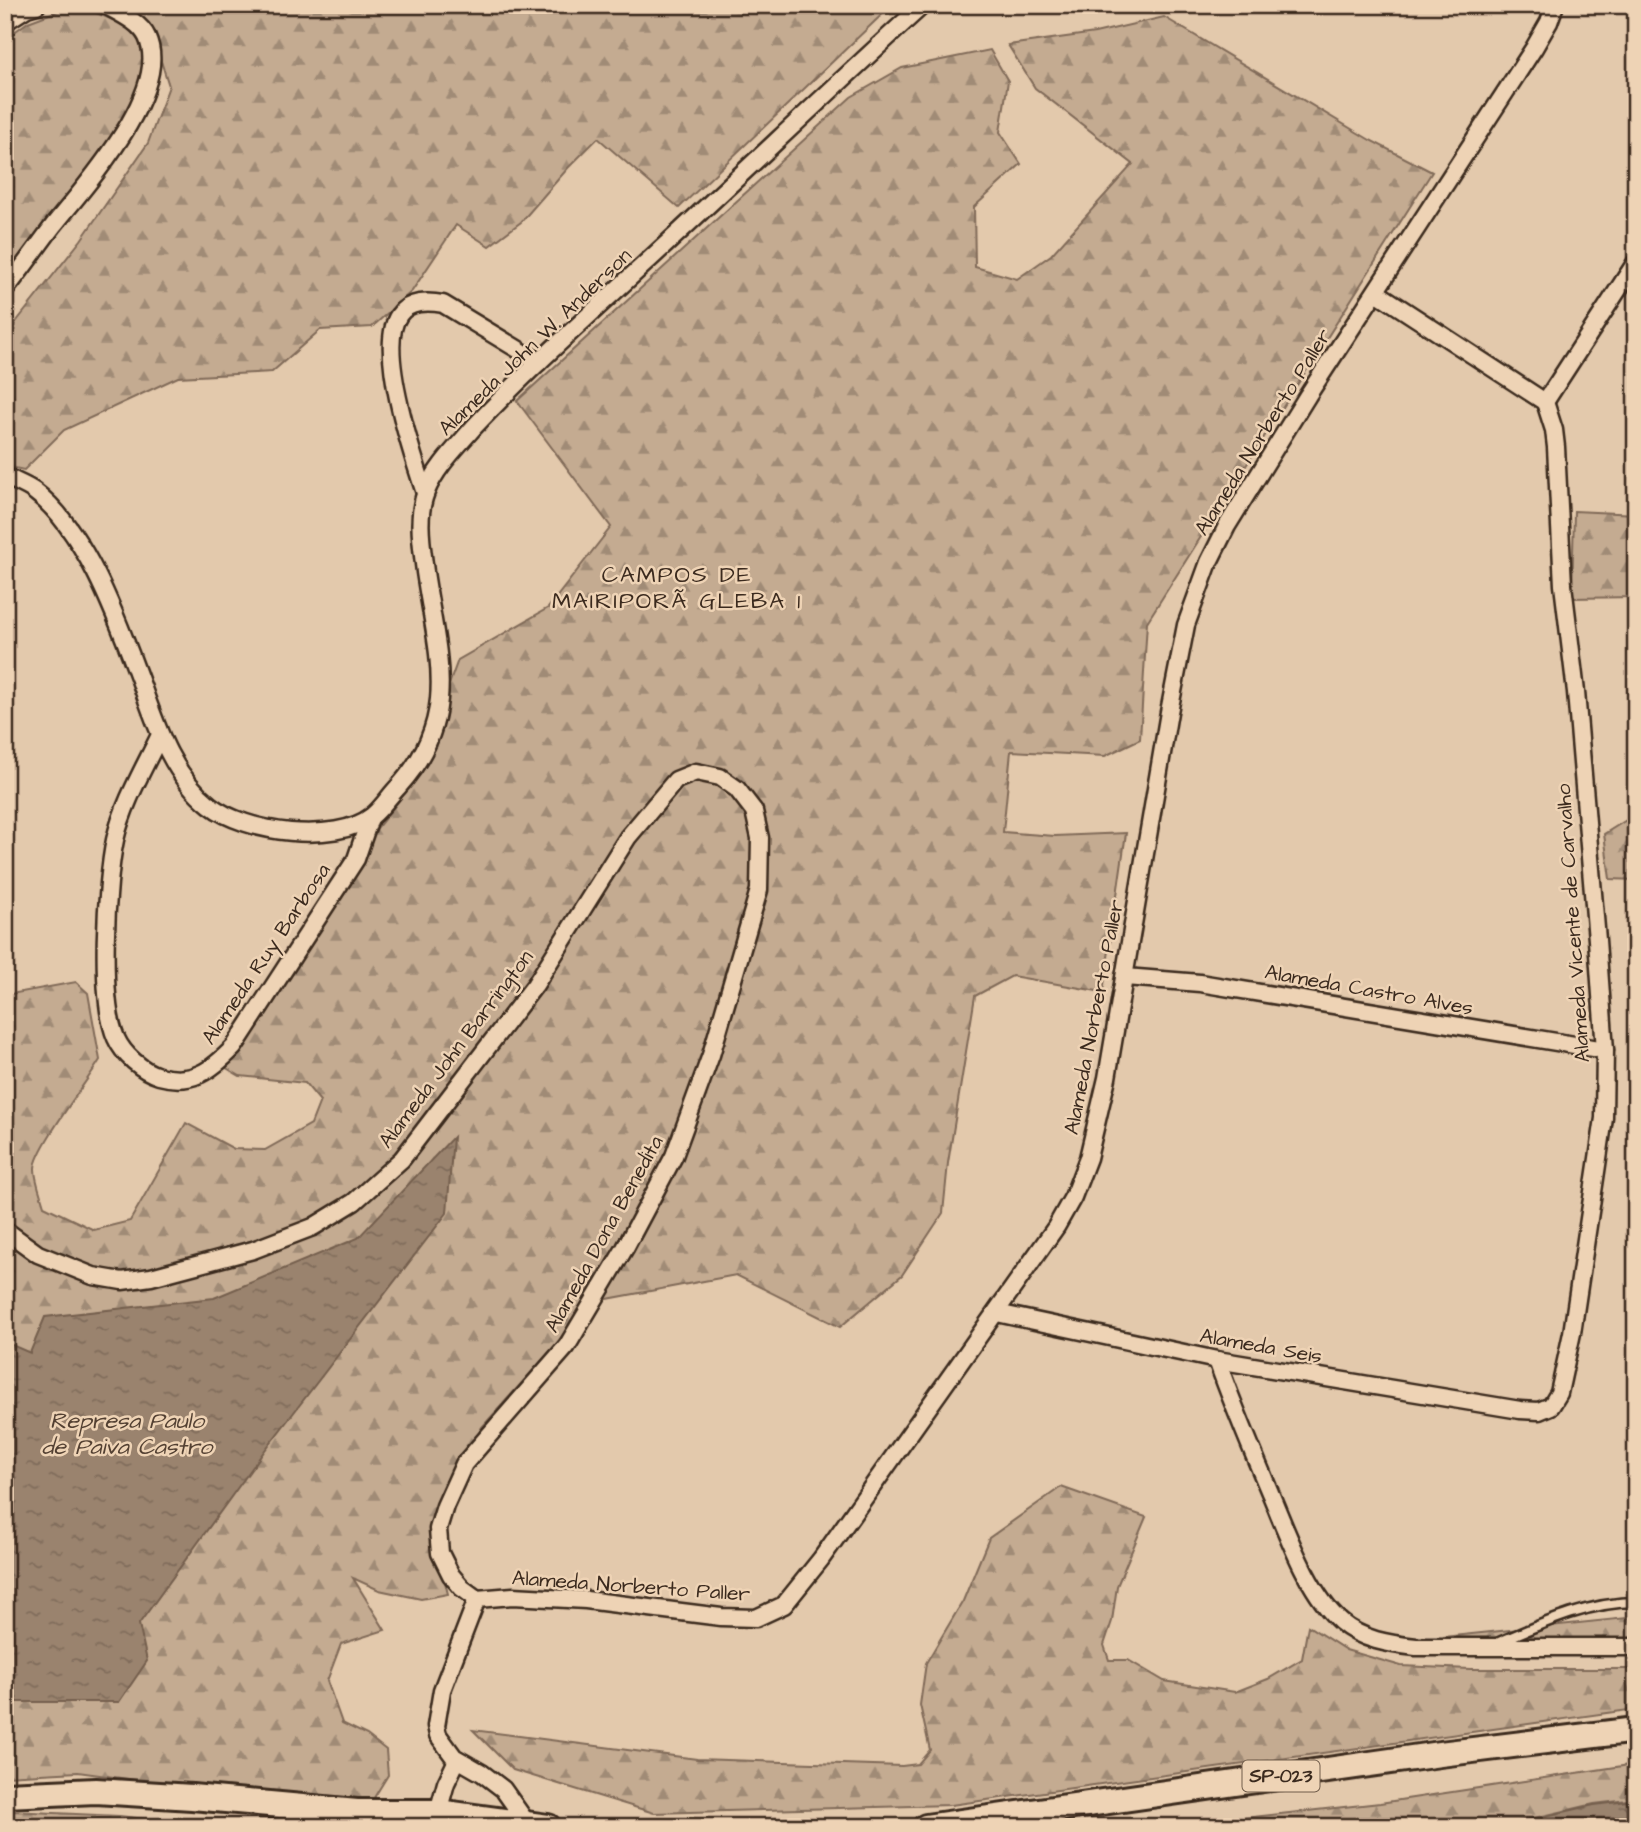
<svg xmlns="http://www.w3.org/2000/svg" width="1641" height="1832" font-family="'Architects Daughter',sans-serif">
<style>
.forest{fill:url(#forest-firs);stroke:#806a58;stroke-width:2}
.water{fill:url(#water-ripples);stroke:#745f4e;stroke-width:2}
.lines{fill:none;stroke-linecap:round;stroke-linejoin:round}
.service-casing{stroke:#3b2a1e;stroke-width:13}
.minor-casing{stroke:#3b2a1e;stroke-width:21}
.primary-casing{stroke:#3b2a1e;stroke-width:30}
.service{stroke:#eed3b5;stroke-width:8}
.minor{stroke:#eed3b5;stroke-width:16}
.primary{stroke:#eed3b5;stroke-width:24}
.labels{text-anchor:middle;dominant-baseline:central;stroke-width:5;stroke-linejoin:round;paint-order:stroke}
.shield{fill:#eed3b5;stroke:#715d4b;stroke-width:2}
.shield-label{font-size:19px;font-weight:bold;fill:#3b2a1e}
.street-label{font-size:21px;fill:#3b2a1e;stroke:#eed3b5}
.neighbourhood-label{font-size:23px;letter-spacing:2px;fill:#3b2a1e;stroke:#eed3b5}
.water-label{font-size:23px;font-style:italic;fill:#534032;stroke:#eed3b5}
</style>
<defs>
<pattern id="forest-firs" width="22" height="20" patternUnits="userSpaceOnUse" patternTransform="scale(1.75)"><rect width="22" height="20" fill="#c4ab91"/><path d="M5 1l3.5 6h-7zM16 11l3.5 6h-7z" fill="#a08b76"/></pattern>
<pattern id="water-ripples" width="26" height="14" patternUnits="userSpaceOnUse" patternTransform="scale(1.75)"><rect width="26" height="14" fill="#9a836e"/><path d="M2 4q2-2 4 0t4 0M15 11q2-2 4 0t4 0" fill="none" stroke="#7f6b5a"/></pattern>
</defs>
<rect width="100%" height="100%" fill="#e3c9ac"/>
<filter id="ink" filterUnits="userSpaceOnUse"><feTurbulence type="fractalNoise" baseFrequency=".0143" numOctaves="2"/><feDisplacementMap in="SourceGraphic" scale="14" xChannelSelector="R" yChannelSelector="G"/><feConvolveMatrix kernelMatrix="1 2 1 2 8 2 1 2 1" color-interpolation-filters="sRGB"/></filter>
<g filter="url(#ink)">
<g class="forest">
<path d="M 120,5 L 892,5 L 679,208 L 598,138 L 568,168 L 521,222 L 489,246 L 456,225 L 412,291 L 372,327 L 320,330 L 272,372 L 178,377 L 64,430 L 24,470 L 5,466 L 5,336 L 81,240 L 148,143 L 169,86 L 150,27 Z"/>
<path d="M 60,10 L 94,12 L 125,25 L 140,42 L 144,66 L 140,90 L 120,130 L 5,280 L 5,39 L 28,22 Z"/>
<path d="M 1164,17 L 1370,140 L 1432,172 L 1147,622 L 1140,739 L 1105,756 L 1011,751 L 1003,832 L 1055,836 L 1126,833 L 1103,992 L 1012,976 L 975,996 L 948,1163 L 943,1213 L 902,1275 L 840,1327 L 736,1275 L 586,1303 L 554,1347 L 482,1427 L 430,1523 L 448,1594 L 421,1599 L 379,1590 L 353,1578 L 385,1630 L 341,1644 L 327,1681 L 342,1723 L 367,1735 L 386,1750 L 388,1775 L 372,1801 L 319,1800 L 178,1786 L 78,1772 L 5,1776 L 5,995 L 76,982 L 88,993 L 100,1060 C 88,1080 34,1151 35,1169 C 35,1180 41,1195 44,1206 L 94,1230 L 130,1221 L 186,1123 L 234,1149 L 265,1150 L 311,1124 L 320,1101 L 305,1083 L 240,1076 L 223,1066 L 374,832 L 413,783 L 458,660 L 548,608 L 611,527 L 517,401 L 851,97 L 902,68 L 990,50 L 1008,81 L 1000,132 L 1021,164 L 974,207 L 975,267 L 1017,279 L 1051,255 L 1133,164 L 1035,88 L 1008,45 L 1095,33 Z"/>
<path d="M 1574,511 L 1636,514 L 1636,597 L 1572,598 Z"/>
<path d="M 1636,814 L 1636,880 L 1610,879 L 1604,834 Z"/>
<path d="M 1061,1487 L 1146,1517 L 1117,1586 L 1112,1621 L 1104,1645 L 1109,1660 L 1128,1660 L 1164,1681 L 1235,1692 L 1268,1679 L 1302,1659 L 1308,1626 L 1346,1650 L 1401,1666 L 1470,1669 L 1636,1669 L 1636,1709 L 951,1805 L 654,1813 L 513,1770 L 473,1730 L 697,1759 L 902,1766 L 918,1764 L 930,1750 L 920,1705 L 926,1663 L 963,1601 L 989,1538 Z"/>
<path d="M 1636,1617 L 1636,1643 L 1443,1637 Z"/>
<path d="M 1636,1764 L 1636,1799 L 1594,1804 L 1496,1827 L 1163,1827 L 1380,1803 Z"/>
<path d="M 11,1811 L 119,1816 L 217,1827 L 5,1827 L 5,1812 Z"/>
</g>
<g class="water">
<path d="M 453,1137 L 447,1213 L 265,1450 L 139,1624 L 147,1661 L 119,1702 L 5,1702 L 5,1342 L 30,1353 L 45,1317 L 214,1298 L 358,1238 Z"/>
<path d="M 1636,1800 L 1636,1827 L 1497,1827 L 1594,1805 Z"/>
</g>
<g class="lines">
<defs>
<path id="service" d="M 1497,1643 C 1541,1624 1588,1602 1636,1602"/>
<g id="minor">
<path d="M 5,22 L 27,8 L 37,5"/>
<path d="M 5,290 C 22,269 37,247 53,226 C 84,187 172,91 147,37 C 140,22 119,13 105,5"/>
<path d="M 1376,292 L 1545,402"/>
<path d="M 1545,402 L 1636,262"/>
<path d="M 5,476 C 14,481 26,485 34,491 C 86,530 118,621 140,680 C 156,725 171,774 210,805 C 245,833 335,845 372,816 C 382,808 390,795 399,786 C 461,717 437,654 425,572 C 422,546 416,517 426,492 C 436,467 457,447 474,427 C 522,376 574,329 626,281 C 726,190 823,96 923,5"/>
<path d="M 425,493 C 413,457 376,347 399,315 C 408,301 428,301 443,304 L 539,362"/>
<path d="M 159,737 C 143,770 123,804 115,840 C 106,882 99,1000 116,1038 C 123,1054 142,1071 159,1076 C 192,1085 211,1071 234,1047 L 356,859 L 370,818"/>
<path d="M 1125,977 L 1200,983 L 1605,1050"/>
<path d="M 5,1230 L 38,1254 L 93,1276 L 122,1281 L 151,1277 L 253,1250 L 313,1227 L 354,1202 L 402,1159 L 535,985 L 628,837 L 676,780 L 696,772 L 720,777 L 737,789 L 754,811 L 760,838 L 759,890 L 711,1055 L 674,1156 L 625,1248 L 567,1346 L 464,1464 L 445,1506 L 438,1529 L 440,1553 L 451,1575 L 462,1588 L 477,1599"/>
<path d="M 997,1313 L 1217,1360 L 1520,1410 L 1539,1411 L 1551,1406 L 1559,1393 L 1572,1333 L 1604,1118 L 1605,1050 L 1597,940 L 1576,692 L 1563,585 L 1556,447 L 1554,430 L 1545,402"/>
<path d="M 1217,1360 C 1233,1406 1252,1450 1271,1495 C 1288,1535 1308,1593 1341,1622 C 1362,1640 1389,1644 1416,1647 L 1636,1647"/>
<path d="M 438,1812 L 446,1783 L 457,1760"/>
<path d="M 527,1823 L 503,1789 L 482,1773 L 454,1757 L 438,1735 L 436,1726 L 442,1690 L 477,1599 L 513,1596 L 586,1600 L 721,1617 L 756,1618 L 784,1605 L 821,1559 L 1056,1227 L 1073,1197 L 1088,1158 L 1107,1078 L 1169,712 L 1186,625 L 1209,562 L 1227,526 L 1308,395 L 1534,48 L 1549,22 L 1555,5"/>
</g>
<g id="primary">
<path d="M 5,1795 L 96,1791 L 192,1797 L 357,1812 L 438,1812 L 548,1827"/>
<path d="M 926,1827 L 1440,1754 L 1636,1730"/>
</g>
</defs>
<use href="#service" class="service-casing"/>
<use href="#minor" class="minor-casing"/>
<use href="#primary" class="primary-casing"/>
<use href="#service" class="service"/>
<use href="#minor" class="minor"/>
<use href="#primary" class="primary"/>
</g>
</g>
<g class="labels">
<rect class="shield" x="1242.5" y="1760.5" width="77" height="31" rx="5"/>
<g class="shield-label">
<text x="1281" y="1776">SP-023</text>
</g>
<g class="street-label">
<text transform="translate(535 342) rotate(-44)">Alameda John W. Anderson</text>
<text transform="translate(1263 432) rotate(-58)">Alameda Norberto Paller</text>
<text transform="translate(1573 923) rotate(-94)">Alameda Vicente de Carvalho</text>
<text transform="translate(266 954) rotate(-56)">Alameda Ruy Barbosa</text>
<text transform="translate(1369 990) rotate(10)">Alameda Castro Alves</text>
<text transform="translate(1094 1017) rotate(-79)">Alameda Norberto Paller</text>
<text transform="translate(456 1049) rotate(-53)">Alameda John Barrington</text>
<text transform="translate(604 1234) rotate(-61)">Alameda Dona Benedita</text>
<text transform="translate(1261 1346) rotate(10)">Alameda Seis</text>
<text transform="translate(631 1586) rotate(4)">Alameda Norberto Paller</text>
</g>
<g class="neighbourhood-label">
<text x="677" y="575">CAMPOS DE<tspan x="677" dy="26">MAIRIPORÃ GLEBA 1</tspan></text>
</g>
<g class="water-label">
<text x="127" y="1421">Represa Paulo<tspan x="127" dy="26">de Paiva Castro</tspan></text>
</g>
</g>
<rect width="1641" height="1832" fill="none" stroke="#eed3b5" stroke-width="28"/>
<rect x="14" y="14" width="1613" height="1804" fill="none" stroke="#3b2a1e" stroke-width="2.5" filter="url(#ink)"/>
</svg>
